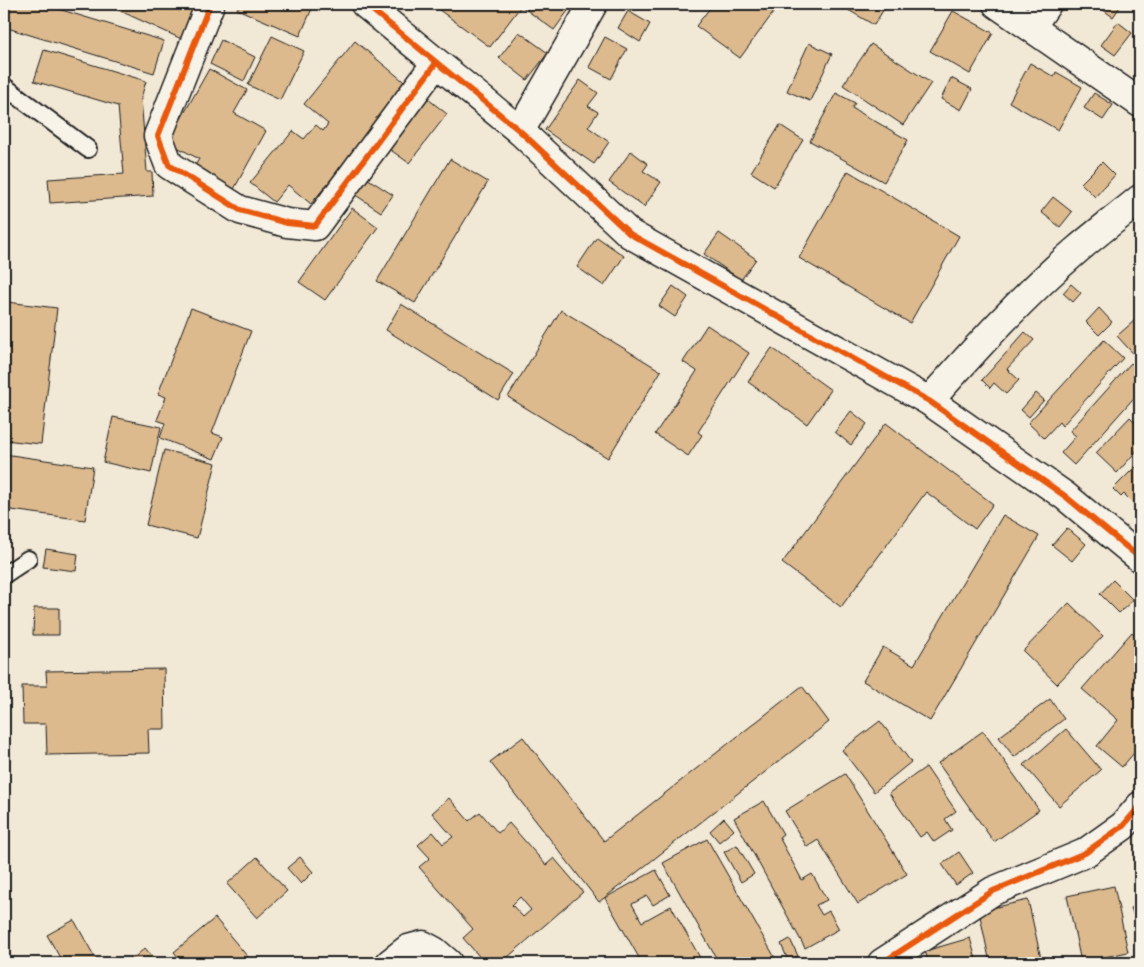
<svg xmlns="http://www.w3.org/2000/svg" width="1144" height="967" font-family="Caveat,sans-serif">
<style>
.building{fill:#dcba8e;stroke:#1c1c1c;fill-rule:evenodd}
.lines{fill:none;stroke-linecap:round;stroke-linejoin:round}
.lane-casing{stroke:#1c1c1c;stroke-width:20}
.street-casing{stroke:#1c1c1c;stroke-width:31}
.lane{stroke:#f7f3e8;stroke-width:16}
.street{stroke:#f7f3e8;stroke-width:28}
.cycleway-casing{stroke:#f7f3e8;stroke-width:9}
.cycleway{stroke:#e8590c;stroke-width:6}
</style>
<rect width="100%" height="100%" fill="#f2e8d6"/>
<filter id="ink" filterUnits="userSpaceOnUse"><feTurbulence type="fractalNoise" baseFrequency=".02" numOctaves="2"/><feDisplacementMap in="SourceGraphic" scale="10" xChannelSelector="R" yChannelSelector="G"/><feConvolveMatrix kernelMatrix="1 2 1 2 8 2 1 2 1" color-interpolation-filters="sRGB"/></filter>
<g filter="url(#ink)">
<g class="building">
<path d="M 4,4 L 42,4 L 164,41 L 154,73 L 4,27 Z"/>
<path d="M 105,4 L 203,4 L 186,41 Z"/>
<path d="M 240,4 L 314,4 L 300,36 L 237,9 Z"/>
<path d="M 431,4 L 573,4 L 554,30 L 521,6 L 490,47 Z"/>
<path d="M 713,4 L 778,4 L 779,5 L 740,58 L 696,26 Z"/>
<path d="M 838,4 L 887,4 L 874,25 Z"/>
<path d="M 1095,4 L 1122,4 L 1113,17 Z"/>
<path d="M 628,11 L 650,24 L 640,42 L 618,28 Z"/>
<path d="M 953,11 L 993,33 L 970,74 L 930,51 Z"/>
<path d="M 1118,22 L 1132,33 L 1115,55 L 1101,45 Z"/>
<path d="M 519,32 L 548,53 L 527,80 L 499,58 Z"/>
<path d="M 272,36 L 304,51 L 280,100 L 248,85 Z"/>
<path d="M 605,37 L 627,49 L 611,79 L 589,67 Z"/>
<path d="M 221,40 L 255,57 L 244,81 L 210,64 Z"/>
<path d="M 355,41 L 408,85 L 311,204 L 288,185 L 274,202 L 250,183 L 293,131 L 304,139 L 316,125 L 323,131 L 328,124 L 304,104 Z"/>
<path d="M 809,43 L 832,54 L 810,101 L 787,91 Z"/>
<path d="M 871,44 L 931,83 L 903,125 L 843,85 Z"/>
<path d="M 44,50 L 146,81 L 141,98 L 147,172 L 152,172 L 153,196 L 50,203 L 48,179 L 124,174 L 118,106 L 34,81 Z"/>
<path d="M 1030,63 L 1054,77 L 1056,72 L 1082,87 L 1058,130 L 1009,102 Z"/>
<path d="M 209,69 L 247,90 L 234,113 L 266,131 L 234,189 L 194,167 L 199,159 L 168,142 Z"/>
<path d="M 951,78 L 972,89 L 961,110 L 941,99 Z"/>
<path d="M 580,80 L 598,93 L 588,106 L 598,112 L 588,127 L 609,142 L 594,164 L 545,130 Z"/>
<path d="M 836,93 L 855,103 L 852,108 L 908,140 L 884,182 L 810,141 Z"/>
<path d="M 1094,93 L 1113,105 L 1103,120 L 1084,108 Z"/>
<path d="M 423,95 L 447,114 L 409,163 L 385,146 Z"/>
<path d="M 780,125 L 803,140 L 774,187 L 751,172 Z"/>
<path d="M 631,151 L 648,164 L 643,171 L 661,182 L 644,207 L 609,182 Z"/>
<path d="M 450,159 L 488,182 L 415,303 L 377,281 Z"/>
<path d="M 1102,162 L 1115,175 L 1095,197 L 1081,183 Z"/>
<path d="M 848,171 L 959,236 L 910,323 L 799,258 Z"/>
<path d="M 362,175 L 393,195 L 381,212 L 351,192 Z"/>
<path d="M 1053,197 L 1072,212 L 1060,227 L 1041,212 Z"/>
<path d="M 352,208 L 378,227 L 325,300 L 299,282 Z"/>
<path d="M 719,233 L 756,259 L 741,280 L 704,254 Z"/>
<path d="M 597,237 L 624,256 L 604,286 L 577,267 Z"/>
<path d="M 1071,284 L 1081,293 L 1073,302 L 1063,293 Z"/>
<path d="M 673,286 L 688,297 L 675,317 L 659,306 Z"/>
<path d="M 7,302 L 57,308 L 41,444 L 4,440 L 4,329 Z"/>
<path d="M 401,304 L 514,374 L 498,400 L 386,330 Z"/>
<path d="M 191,308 L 251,331 L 212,433 L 223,437 L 214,459 L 160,438 L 165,423 L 157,420 L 166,397 L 158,394 Z"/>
<path d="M 1099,308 L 1112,322 L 1099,335 L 1086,322 Z"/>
<path d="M 561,310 L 661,371 L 608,458 L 508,397 Z"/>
<path d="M 1135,320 L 1140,326 L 1140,361 L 1117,336 Z"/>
<path d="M 707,325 L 749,353 L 698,432 L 702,435 L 688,456 L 655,434 L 697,371 L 683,362 Z"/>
<path d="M 1025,332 L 1034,340 L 1007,369 L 1019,380 L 1006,394 L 994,383 L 990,388 L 982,380 Z"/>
<path d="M 1104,340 L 1123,358 L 1062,426 L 1059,422 L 1044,438 L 1028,423 Z"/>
<path d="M 772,348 L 831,390 L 807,424 L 748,382 Z"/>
<path d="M 1131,363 L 1140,371 L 1140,391 L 1074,465 L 1061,453 L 1076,436 L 1070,431 Z"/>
<path d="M 1036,393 L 1044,400 L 1029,417 L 1021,410 Z"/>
<path d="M 851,411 L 867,424 L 851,445 L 835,432 Z"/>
<path d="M 113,417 L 161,427 L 151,473 L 103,462 Z"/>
<path d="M 1130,417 L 1140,427 L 1140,447 L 1117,473 L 1096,453 Z"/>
<path d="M 886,423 L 993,504 L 975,529 L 926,492 L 841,607 L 782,563 Z"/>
<path d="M 164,450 L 216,463 L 197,538 L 146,525 Z"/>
<path d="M 4,454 L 93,467 L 85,520 L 4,509 Z"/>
<path d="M 1135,467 L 1140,472 L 1140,500 L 1135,505 L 1124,494 L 1121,497 L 1113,489 Z"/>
<path d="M 1003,515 L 1039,536 L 930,721 L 863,681 L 883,647 L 914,665 Z"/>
<path d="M 1067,528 L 1086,544 L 1072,561 L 1052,545 Z"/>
<path d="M 46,549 L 78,554 L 76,571 L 43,567 Z"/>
<path d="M 1113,580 L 1133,600 L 1119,613 L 1100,594 Z"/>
<path d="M 1069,603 L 1103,636 L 1057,684 L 1023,651 Z"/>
<path d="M 34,608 L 59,608 L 59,635 L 33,635 Z"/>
<path d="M 1132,632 L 1140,640 L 1140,746 L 1122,767 L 1097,746 L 1118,720 L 1082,689 Z"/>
<path d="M 164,669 L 165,729 L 148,729 L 149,753 L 47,755 L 46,724 L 23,724 L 22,686 L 47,686 L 46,671 Z"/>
<path d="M 802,686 L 829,722 L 599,902 L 490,762 L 523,737 L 604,841 Z"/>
<path d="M 1050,699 L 1064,719 L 1014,757 L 999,737 Z"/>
<path d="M 880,721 L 911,762 L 874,792 L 842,750 Z"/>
<path d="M 1066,729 L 1101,770 L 1059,806 L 1024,765 Z"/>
<path d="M 983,731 L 1039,810 L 994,842 L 938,763 Z"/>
<path d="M 926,767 L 956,811 L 945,819 L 952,830 L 934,842 L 927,832 L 920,837 L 889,793 Z"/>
<path d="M 845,774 L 907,874 L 858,904 L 818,840 L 807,847 L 785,811 Z"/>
<path d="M 449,798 L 469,821 L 480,812 L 498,833 L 509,823 L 546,865 L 554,858 L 583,892 L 501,963 L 485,963 L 463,938 L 473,929 L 419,867 L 430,858 L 418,845 L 433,832 L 443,844 L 453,837 L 432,813 ZM 520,897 L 531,910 L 523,917 L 512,905 Z"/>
<path d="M 764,801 L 783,834 L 779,837 L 802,880 L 812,874 L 827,900 L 816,905 L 822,915 L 829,911 L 839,929 L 805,948 L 734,818 Z"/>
<path d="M 724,818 L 734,830 L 719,842 L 710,831 Z"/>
<path d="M 707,839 L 778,963 L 719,963 L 663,863 Z"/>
<path d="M 737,845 L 754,874 L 741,882 L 724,852 Z"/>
<path d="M 959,852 L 973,873 L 956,885 L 942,864 Z"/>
<path d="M 257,857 L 287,891 L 257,918 L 227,884 Z"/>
<path d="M 300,857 L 313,872 L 301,884 L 287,868 Z"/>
<path d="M 656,870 L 670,895 L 653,905 L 647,896 L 632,904 L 642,922 L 671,906 L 703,963 L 642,963 L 605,898 Z"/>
<path d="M 1114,886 L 1128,952 L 1081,962 L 1067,896 Z"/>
<path d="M 1028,900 L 1042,963 L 990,963 L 979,911 Z"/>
<path d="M 1140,904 L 1140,932 L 1131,908 Z"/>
<path d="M 215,918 L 253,963 L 183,963 L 174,952 Z"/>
<path d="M 74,920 L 98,963 L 63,963 L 47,935 Z"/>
<path d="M 970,938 L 977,963 L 929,963 L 925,951 Z"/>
<path d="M 790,939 L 798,956 L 788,960 L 781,944 Z"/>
<path d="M 145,948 L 158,963 L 128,963 Z"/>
</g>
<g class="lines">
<defs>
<g id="lane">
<path d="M 4,86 L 88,149"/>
<path d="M 4,575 L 28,559"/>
</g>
<g id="street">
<path d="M 210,4 L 158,136 L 169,165 L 240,210 L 287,223 L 315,226 L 436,63"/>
<path d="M 365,4 L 520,131 L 630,234 L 929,401 L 1065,496 L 1140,558"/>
<path d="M 997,4 L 1140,103"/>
<path d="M 1031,27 L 1047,4"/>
<path d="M 520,131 L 593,4"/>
<path d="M 929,401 C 976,348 1024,295 1078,249 C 1098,232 1119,216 1140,199"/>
<path d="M 390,963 L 408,949 L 423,945 L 434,951 L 448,963"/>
<path d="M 882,963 L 993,891 L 1085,853 L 1123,826 L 1140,806"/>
</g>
</defs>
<use href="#lane" class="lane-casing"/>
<use href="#street" class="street-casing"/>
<use href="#lane" class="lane"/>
<use href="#street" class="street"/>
<defs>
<g id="cycleway">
<path d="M 210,4 L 158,136 L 169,165 L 240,210 L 287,223 L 315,226 L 436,63"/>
<path d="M 365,4 L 520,131 L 630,234 L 929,401 L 1065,496 L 1140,558"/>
<path d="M 882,963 L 993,891 L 1085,853 L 1123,826 L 1140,806"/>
</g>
</defs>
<use href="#cycleway" class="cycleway-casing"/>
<use href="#cycleway" class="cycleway"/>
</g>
</g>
<rect width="1144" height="967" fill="none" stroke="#f7f3e8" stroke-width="20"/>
<rect x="10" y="10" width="1124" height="947" fill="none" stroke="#1c1c1c" stroke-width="2" filter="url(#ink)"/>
</svg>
